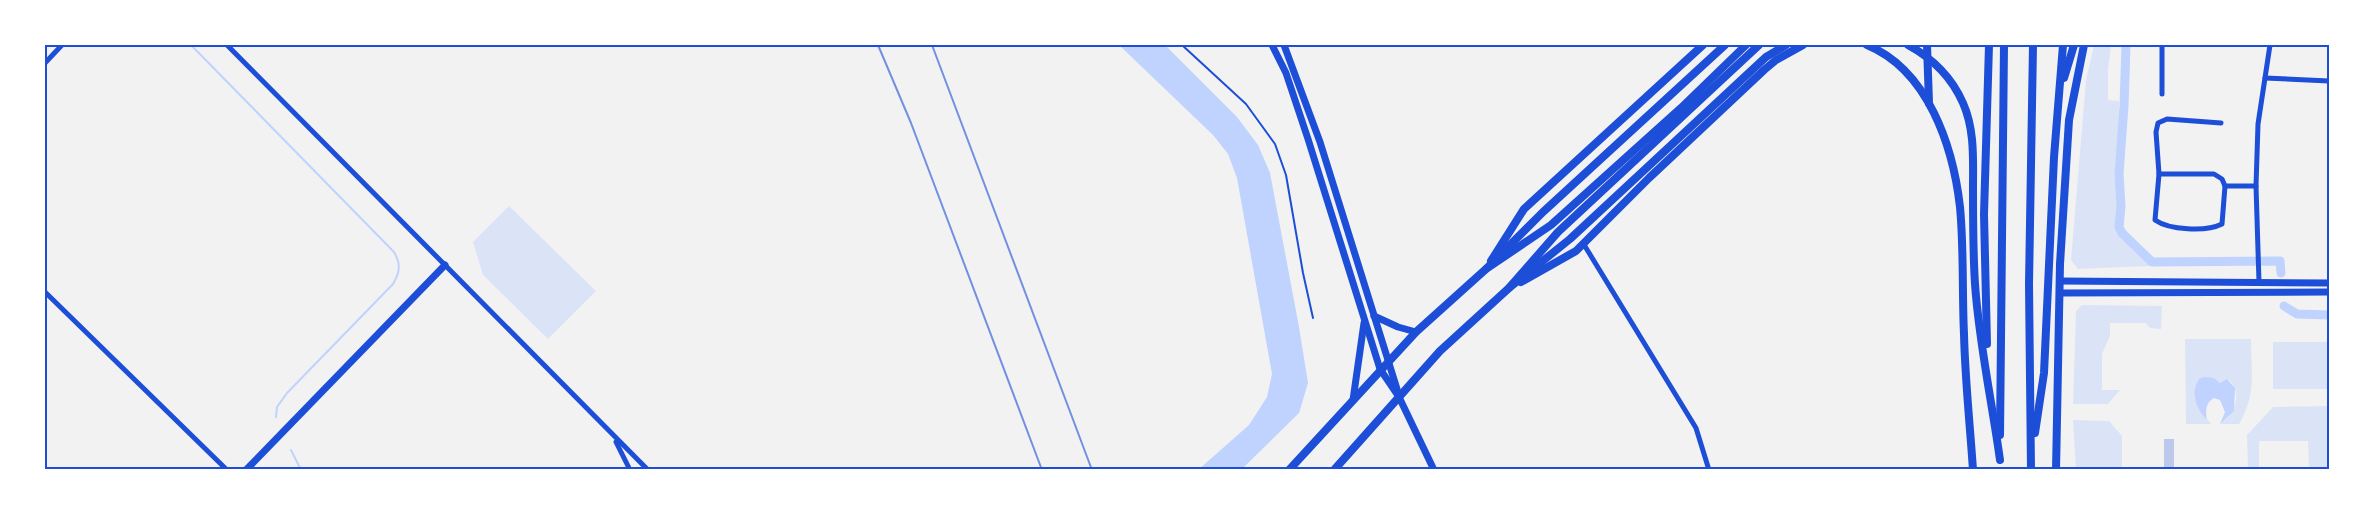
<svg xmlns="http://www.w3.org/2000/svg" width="2374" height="515" font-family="'DM Sans',sans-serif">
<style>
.green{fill:#dbe4f7}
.water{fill:#bfd3fe}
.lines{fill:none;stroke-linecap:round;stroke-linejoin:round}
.stream{stroke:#bfd3fe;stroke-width:2}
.canal{stroke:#bfd3fe;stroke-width:9}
.building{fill:#bdc9ec}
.service{stroke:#1d4ed8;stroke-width:2}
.minor{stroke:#1d4ed8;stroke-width:5}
.tertiary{stroke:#1d4ed8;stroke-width:7}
.secondary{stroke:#1d4ed8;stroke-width:8}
.primary{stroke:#1d4ed8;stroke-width:8}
.trunk{stroke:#1d4ed8;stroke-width:8}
.rail{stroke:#7290e2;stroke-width:2}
.neatline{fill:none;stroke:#1d4ed8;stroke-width:2}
</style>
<rect width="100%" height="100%" fill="#f2f2f2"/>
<g class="green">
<path d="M 2094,45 L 2111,45 L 2108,70 L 2108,100 L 2119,101 L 2118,230 L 2151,266 L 2078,269 L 2071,260 L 2086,80 Z"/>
<path d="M 509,206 L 596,291 L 548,339 L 483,275 L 473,242 Z"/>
<path d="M 2082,305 L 2162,306 L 2161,329 L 2150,328 L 2146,323 L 2110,323 L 2110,336 L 2102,354 L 2102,390 L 2120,390 L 2108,404 L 2073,404 L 2076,311 Z"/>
<path d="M 2185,339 L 2251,339 C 2251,372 2257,394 2239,424 L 2220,424 C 2235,414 2243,394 2229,380 L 2220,383 L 2214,378 L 2198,381 C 2191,400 2200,409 2211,424 L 2186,424 Z"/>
<rect x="2273" y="342" width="56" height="47"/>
<path d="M 2329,406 L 2329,470 L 2309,470 L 2308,441 L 2259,441 L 2259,470 L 2248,470 L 2247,435 L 2273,407 Z"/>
<path d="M 2073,420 L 2109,421 L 2122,436 L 2122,470 L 2076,470 Z"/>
</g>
<g class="water">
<path d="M 1119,45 L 1165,45 L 1237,117 L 1258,145 L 1270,173 L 1299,327 L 1308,383 L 1299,413 L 1241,470 L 1198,470 L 1249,425 L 1267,397 L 1272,374 L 1237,178 L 1228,154 L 1213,135 Z"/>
<path d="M 2204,377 L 2214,378 L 2220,383 L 2227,379 L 2235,388 L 2234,411 L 2220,424 L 2225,412 L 2220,400 L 2214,398 C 2206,402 2205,411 2207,420 C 2196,408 2190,393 2199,379 Z"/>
</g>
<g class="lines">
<g class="stream">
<path d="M 191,45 L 394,252 C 401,264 400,272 393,284 L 287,393 L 277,407 L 276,417"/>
<path d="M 291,450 L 301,470"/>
</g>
<g class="canal">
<path d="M 2126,45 L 2124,106 L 2119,174 L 2121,206 L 2119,227 L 2122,233 L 2152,262 L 2280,261 L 2281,273"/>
<path d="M 2284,306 L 2297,314 L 2329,315"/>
</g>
</g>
<rect class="building" x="2164" y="439" width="10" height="31"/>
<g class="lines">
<path class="service" d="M 1182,45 L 1246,104 L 1275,144 L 1286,175 L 1303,273 L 1313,318"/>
<g class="minor">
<path d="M 227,45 L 648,470"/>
<path d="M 45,63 L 62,45"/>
<path d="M 2265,78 L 2329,81"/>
<path d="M 2162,94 L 2162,45"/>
<path d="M 2221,123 L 2167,119 L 2158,123 L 2156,132 L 2159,174 L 2155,220 C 2169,230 2206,232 2222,224 L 2225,186"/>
<path d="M 2159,174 L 2214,174 L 2222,179 L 2225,186 L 2256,186"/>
<path d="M 1583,243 L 1696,428 L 1709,470"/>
<path d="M 2259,282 L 2256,186 L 2258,124 L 2270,45"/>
<path d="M 45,292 L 227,470"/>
<path d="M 616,442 L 630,470"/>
</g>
<g class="tertiary">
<path d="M 1272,45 L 1286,73 L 1308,139 L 1380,369 L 1399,397 L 1434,470"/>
<path d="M 1284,45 L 1320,142 L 1397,389"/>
<path d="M 2060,281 L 2329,283"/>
<path d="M 2060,293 L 2329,292"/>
<path d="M 1374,316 L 1398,327 L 1416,332"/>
<path d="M 1353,400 L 1364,323"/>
<path d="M 246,470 L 445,265"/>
</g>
<g class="secondary">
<path d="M 1867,45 C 1928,70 1953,146 1960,207 C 1964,249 1962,292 1964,334 C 1965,379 1970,425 1973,470"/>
<path d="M 1927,45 L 1929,103"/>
<path d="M 1491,261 L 1524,209 L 1703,45"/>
<path d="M 1521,282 L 1576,251 L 1649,178 L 1764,70 L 1776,60 L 1803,45"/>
<path d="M 2056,470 L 2060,264 L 2069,120 L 2084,45"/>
</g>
<g class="primary">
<path d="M 1289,470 L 1416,332 L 1486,269 L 1551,225 L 1681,108 L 1746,45"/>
<path d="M 1334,470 L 1440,351 L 1509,288 L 1558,232 L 1759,45"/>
</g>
<g class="trunk">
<path d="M 1908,45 C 1932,58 1952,78 1963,103 C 1975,130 1973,160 1973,189 C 1973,220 1973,253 1975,284 C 1979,343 1992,402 2000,460"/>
<path d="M 2064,78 L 2074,45"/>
<path d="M 1486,269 L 1543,212 L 1725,45"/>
<path d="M 1509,288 L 1570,239 L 1766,57 L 1786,45"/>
<path d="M 1987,344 L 1984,214 L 1989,45"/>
<path d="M 2035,433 L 2044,373 L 2054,157 L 2063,45"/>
<path d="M 2000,435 L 2004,45"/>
<path d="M 2031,470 L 2029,284 L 2033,45"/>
</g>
<g class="rail">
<path d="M 878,45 L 911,123 L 1042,470"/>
<path d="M 932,45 L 1092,470"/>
</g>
</g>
<rect width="2374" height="515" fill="none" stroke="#ffffff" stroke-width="93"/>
<rect x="46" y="46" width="2282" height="422" class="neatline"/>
</svg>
